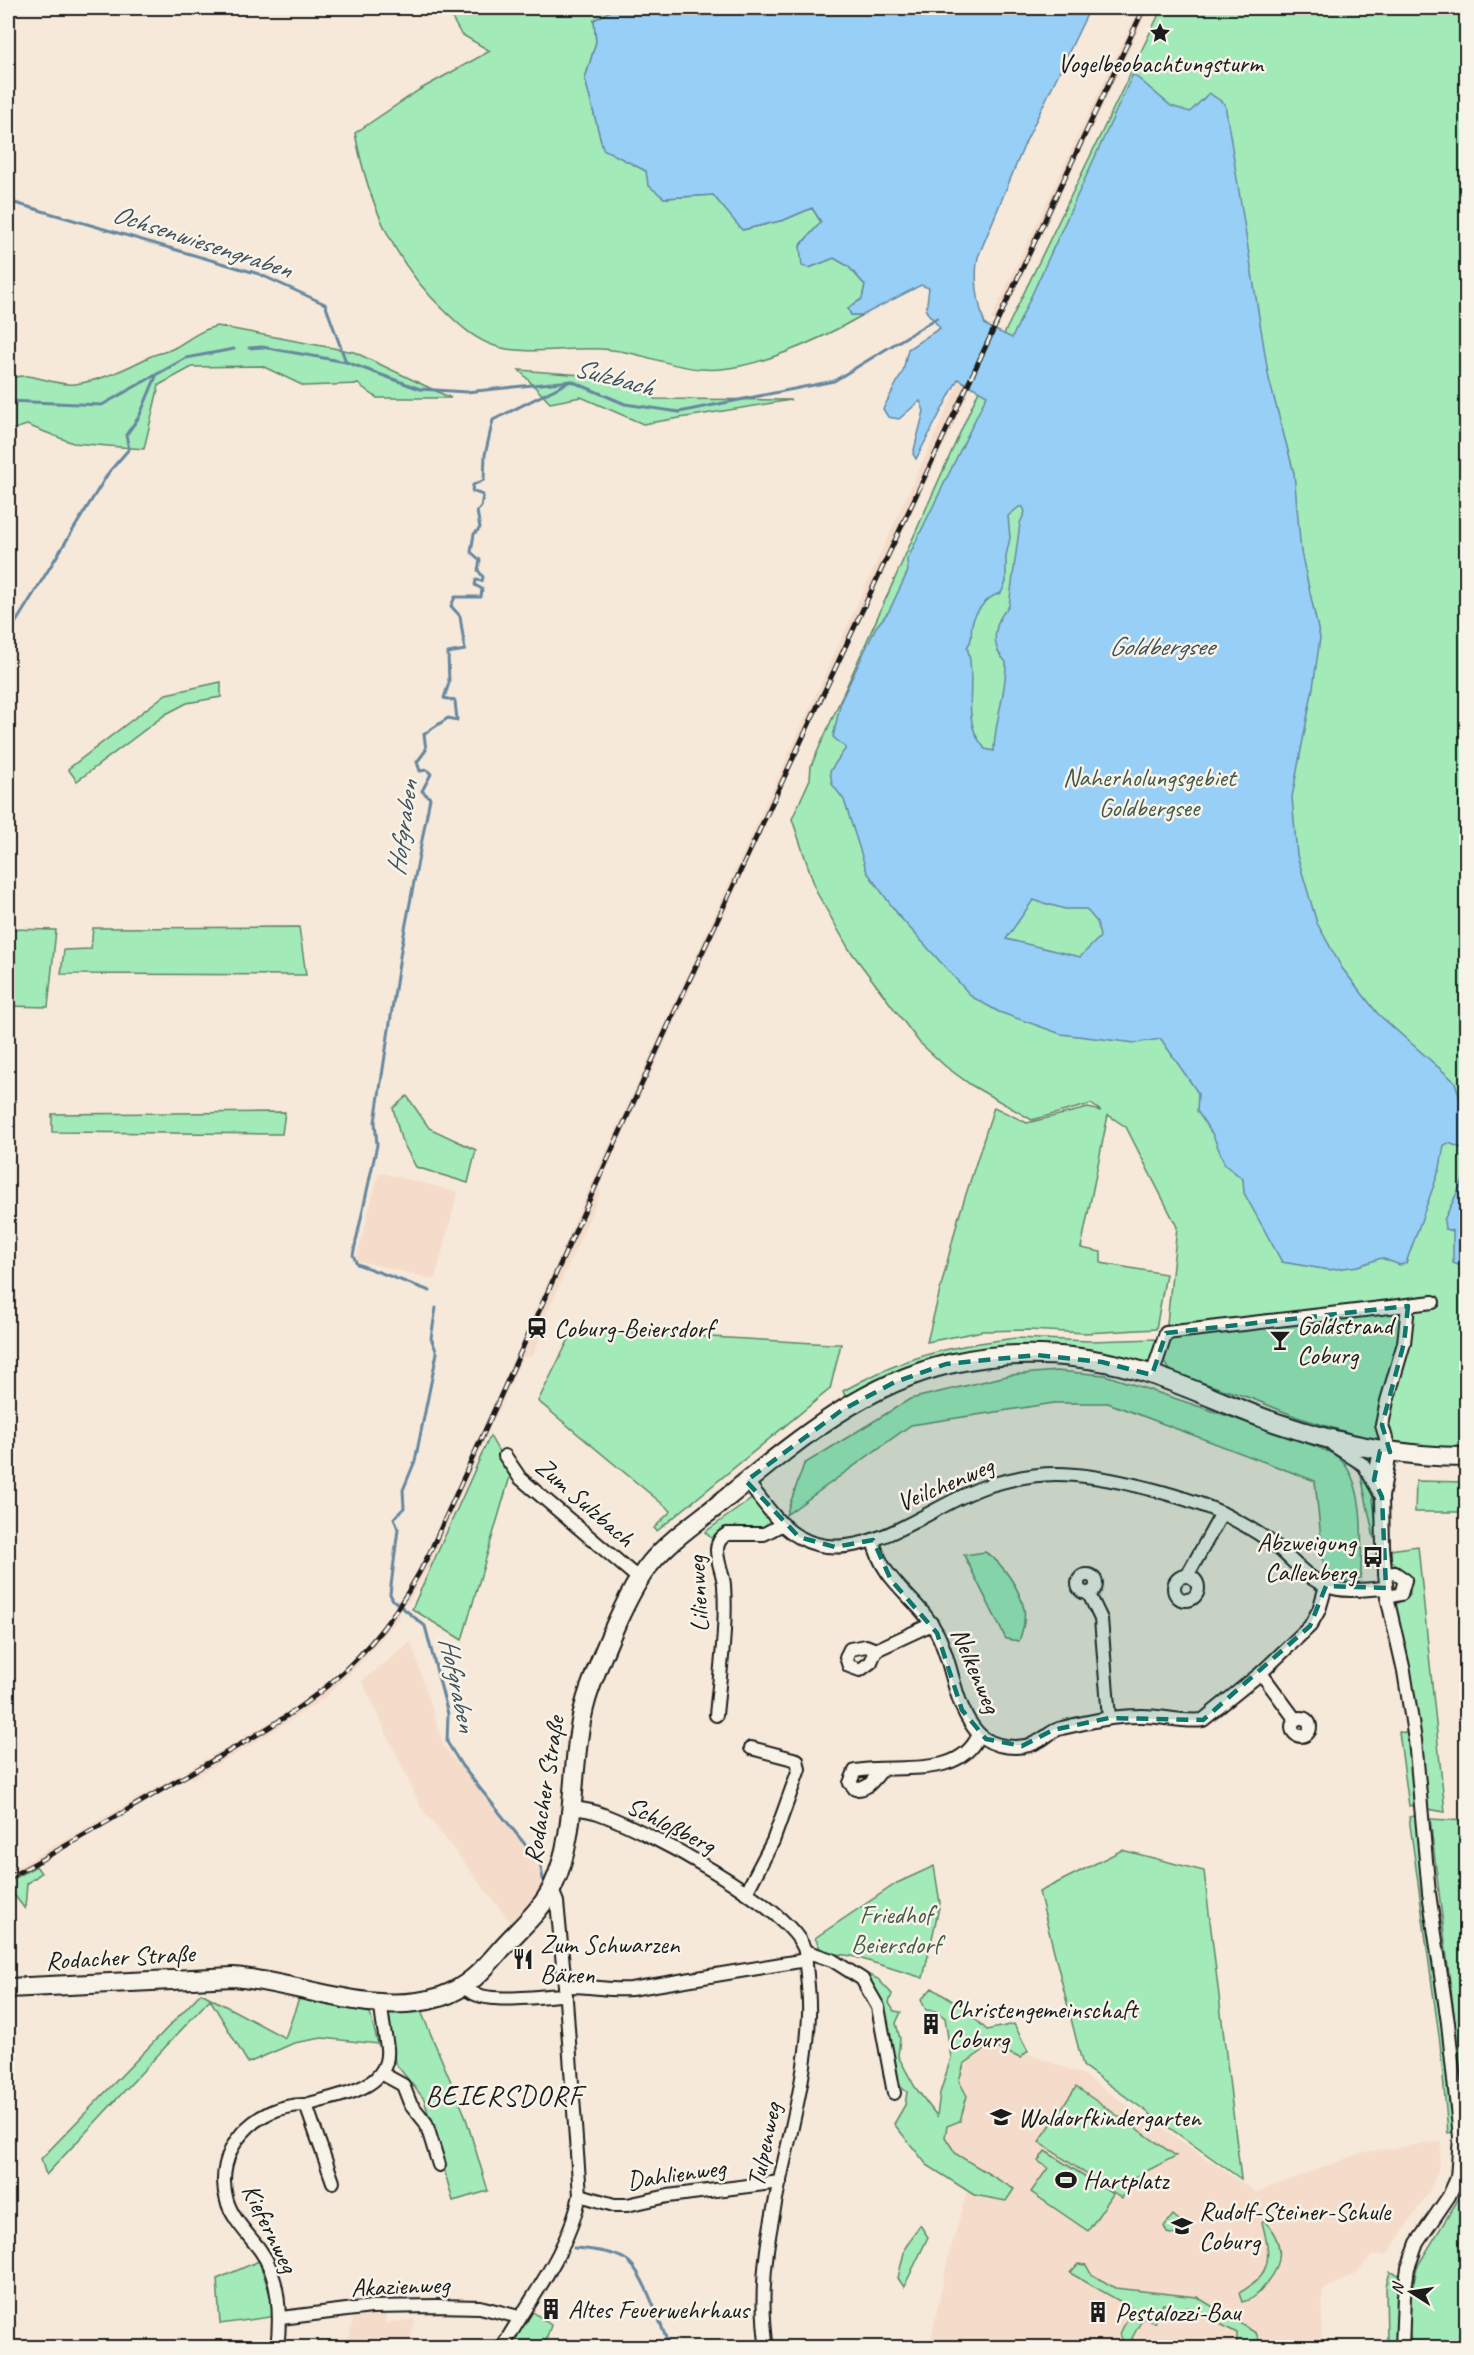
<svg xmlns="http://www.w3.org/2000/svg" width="1474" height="2355" font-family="Caveat,sans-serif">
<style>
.built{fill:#f5dcca}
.green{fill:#a2eab8;stroke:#5f836a;stroke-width:1.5}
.water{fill:#98cff7;stroke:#66879f;stroke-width:1.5;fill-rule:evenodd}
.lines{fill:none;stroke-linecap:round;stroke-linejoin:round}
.stream{stroke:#66879f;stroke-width:3}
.street-casing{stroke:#1c1c1c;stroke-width:16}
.secondary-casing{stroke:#1c1c1c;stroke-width:22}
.street{stroke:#f7f3e8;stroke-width:12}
.secondary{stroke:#f7f3e8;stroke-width:18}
.rail-casing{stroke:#1c1c1c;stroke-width:5}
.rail{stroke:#f7f3e8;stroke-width:3;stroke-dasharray:9;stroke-linecap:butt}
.marked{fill:#0f766e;fill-opacity:0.2;stroke:#0f766e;stroke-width:4.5;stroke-dasharray:12 8;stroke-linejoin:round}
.labels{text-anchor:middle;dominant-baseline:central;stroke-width:5;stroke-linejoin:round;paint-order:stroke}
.poi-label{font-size:26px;fill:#1c1c1c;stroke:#f7f3e8;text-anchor:start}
.park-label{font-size:26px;fill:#445a4b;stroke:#f7f3e8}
.street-label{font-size:26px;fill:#1c1c1c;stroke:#f7f3e8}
.water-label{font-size:27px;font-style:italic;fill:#41525e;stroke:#f7f3e8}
.quarter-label{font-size:28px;letter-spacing:1.5px;fill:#1c1c1c;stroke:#f7f3e8}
</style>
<rect width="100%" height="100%" fill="#f6e9da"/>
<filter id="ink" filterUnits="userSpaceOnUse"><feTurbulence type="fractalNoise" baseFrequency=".0167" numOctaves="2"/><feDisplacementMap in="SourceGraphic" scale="12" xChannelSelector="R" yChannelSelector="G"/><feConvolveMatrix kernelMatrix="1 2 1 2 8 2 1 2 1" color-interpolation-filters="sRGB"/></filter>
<g filter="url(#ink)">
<g class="built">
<path d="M 1139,8 L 1149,8 L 999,325 L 991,319 Z"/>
<path d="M 960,380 L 972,386 L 809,730 L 598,1189 L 601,1192 L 539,1331 L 542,1333 L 533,1356 L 522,1358 L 496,1417 L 491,1411 L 589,1189 Z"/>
<path d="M 379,1172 L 458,1192 L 435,1280 L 356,1260 Z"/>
<path d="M 485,1423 L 489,1430 L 430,1564 L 408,1603 L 401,1599 L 425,1558 Z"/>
<path d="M 394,1612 L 400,1617 L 357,1667 L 322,1700 L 251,1745 L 192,1779 L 187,1770 L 287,1712 L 339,1673 L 377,1634 Z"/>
<path d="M 411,1642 L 444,1747 L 528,1848 L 545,1881 L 512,1924 L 421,1808 L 362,1681 Z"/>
<path d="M 180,1774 L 185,1780 L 8,1882 L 8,1872 Z"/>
<path d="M 971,2032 L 1082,2074 L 1256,2192 L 1364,2152 L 1442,2141 L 1438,2171 L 1430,2190 L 1387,2255 L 1372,2255 L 1356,2274 L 1323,2290 L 1321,2347 L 929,2348 L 948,2258 L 975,2164 L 956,2154 L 945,2137 L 950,2108 Z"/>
<path d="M 387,2309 L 385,2323 L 415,2319 L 409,2347 L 347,2348 L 354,2313 Z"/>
</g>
<g class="green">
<path d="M 446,8 L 616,8 L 594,20 L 596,42 L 585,79 L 603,148 L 646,171 L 664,198 L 713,195 L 743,230 L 784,220 L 812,208 L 821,222 L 800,246 L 809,268 L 834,258 L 848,266 L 865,285 L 862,299 L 848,308 L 851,315 L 863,315 C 823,338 749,374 701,369 C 671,367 642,353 612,350 C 578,345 530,356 498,347 C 477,341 461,327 446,312 C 394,264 368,202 355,133 L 419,90 L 490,51 L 461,34 Z"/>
<path d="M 1162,8 L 1466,8 L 1466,1448 L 1392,1446 L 1297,1417 L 1253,1399 L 1173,1373 L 1164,1363 L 1170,1337 L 1166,1333 L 1177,1227 L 1126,1127 L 1108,1115 L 1081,1248 L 1101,1252 L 1101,1263 L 1166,1274 L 1156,1329 L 1086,1333 L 1028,1330 L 983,1331 L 927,1342 L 958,1219 L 994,1107 L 1027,1123 L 1088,1108 L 1101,1111 L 1091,1104 L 1032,1120 L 971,1085 L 945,1066 L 919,1042 L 849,949 L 817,893 L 792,819 L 810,779 L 811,766 L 1005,332 Z"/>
<path d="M 217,326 L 354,352 L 451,398 L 377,398 L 358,384 L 304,386 L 262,366 L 192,367 L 159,385 L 144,449 L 73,443 L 27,425 L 8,431 L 8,380 C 29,368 52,387 75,384 C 103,380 125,369 149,357 C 158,353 168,352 176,347 C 190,339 200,330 217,326 Z"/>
<path d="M 519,370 L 620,378 L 655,399 L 791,400 L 643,424 L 581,397 L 550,403 Z"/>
<path d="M 221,682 L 221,697 L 187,703 L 166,714 L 77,781 L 68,769 L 166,694 Z"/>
<path d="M 299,927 L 306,975 L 61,974 L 64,950 L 91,949 L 93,928 Z"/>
<path d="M 8,929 L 56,930 L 48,1007 L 8,1006 Z"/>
<path d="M 407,1096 L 429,1128 L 476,1150 L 468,1183 L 416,1167 L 401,1139 L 393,1108 Z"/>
<path d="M 285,1112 L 282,1134 L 52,1132 L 52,1114 Z"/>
<path d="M 574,1329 L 830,1344 L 841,1344 L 830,1389 L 657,1531 L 654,1528 L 671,1511 L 538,1401 Z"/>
<path d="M 1016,1338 L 1090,1341 L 1158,1339 L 1154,1358 L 1145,1364 L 1034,1350 L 845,1396 L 843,1391 C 903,1357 948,1346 1016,1338 Z"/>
<path d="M 1056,1371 L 1105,1375 L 1305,1442 C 1315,1447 1331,1451 1339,1458 C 1367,1484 1361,1543 1361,1578 L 1341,1582 L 1324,1568 L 1315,1481 L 1108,1403 L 1054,1403 L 911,1425 L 786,1515 L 804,1464 L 910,1399 L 1011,1375 Z"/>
<path d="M 490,1436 L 511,1473 L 462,1640 L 412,1609 Z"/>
<path d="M 1362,1469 L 1372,1492 L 1378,1538 L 1374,1538 L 1360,1471 Z"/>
<path d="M 1416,1481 L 1466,1482 L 1466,1512 L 1415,1512 Z"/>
<path d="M 753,1498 L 771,1520 L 769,1526 C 746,1534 732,1514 714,1541 L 705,1532 Z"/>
<path d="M 1418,1546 L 1445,1812 L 1428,1809 L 1415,1701 L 1394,1606 L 1410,1594 C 1410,1588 1410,1579 1406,1574 C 1398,1565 1389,1565 1390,1550 Z"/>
<path d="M 985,1552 C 1002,1562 1020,1589 1024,1609 C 1026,1620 1023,1630 1019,1641 L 1006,1639 L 964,1555 Z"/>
<path d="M 1399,1732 L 1408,1733 L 1417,1804 L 1409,1806 Z"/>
<path d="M 1414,1816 L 1419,1821 L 1454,2132 L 1448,2133 L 1440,2043 L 1409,1817 Z"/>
<path d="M 1430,1819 L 1466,1821 L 1466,2113 Z"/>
<path d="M 1122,1850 L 1204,1871 L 1241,2179 L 1083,2066 L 1039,1892 Z"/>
<path d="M 36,1866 L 41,1873 L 27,1884 L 25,1909 L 8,1887 L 8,1882 Z"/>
<path d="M 934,1866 L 940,1903 L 923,1978 L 852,1956 L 822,1952 L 815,1938 L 897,1883 Z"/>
<path d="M 861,1971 L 878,1979 L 892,1994 L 889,2003 L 894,2011 L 901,2012 L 896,2023 L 900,2039 L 898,2056 L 915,2087 L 937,2116 L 940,2093 L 951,2058 L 945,2018 L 936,2011 L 926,2010 L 921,2000 L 932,1988 L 962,2007 L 987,2030 L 1014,2024 L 1028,2051 L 1020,2058 L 991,2045 L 964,2064 L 959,2081 L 967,2096 L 960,2121 L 947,2126 L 945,2137 L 956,2154 L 1014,2189 L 1006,2201 L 974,2195 L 927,2165 L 894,2124 L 905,2105 L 907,2092 L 896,2083 Z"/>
<path d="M 201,1993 L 285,2038 L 300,1996 L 370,2013 L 378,2044 L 322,2038 L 294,2043 L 248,2063 L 210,1999 L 46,2175 L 41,2159 Z"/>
<path d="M 421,2011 L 465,2115 L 488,2191 L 453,2201 L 424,2099 L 395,2063 L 389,2013 Z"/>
<path d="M 1076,2087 L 1176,2156 L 1135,2177 L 1122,2198 L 1039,2142 Z"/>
<path d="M 1466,2135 L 1466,2347 L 1411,2347 L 1408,2312 L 1417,2267 L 1459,2198 Z"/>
<path d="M 1045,2151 L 1113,2194 L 1088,2231 L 1031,2192 L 1048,2168 L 1038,2161 Z"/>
<path d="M 1173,2215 L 1186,2226 L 1187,2232 L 1180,2236 L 1167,2233 L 1164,2226 Z"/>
<path d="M 1264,2220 C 1283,2241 1285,2262 1267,2283 C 1259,2293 1255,2299 1242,2302 L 1239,2293 C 1273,2274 1271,2257 1262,2222 Z"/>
<path d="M 920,2225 L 928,2237 L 904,2287 L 898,2278 L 905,2248 Z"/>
<path d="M 259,2261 L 277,2316 L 220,2324 L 217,2279 Z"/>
<path d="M 1078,2264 L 1086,2265 L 1091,2274 L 1115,2288 L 1197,2297 L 1256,2333 L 1261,2345 L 1256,2347 L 1241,2347 L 1237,2344 L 1237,2333 L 1188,2307 L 1183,2312 L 1163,2304 L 1154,2323 L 1143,2318 L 1132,2338 L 1134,2345 L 1124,2346 L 1120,2334 L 1132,2308 L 1070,2273 Z"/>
<path d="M 1390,2272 L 1400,2275 L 1398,2342 L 1387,2341 L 1386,2286 Z"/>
<path d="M 529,2309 L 551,2325 L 544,2347 L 508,2348 Z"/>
</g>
<g class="water">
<path d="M 616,8 L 1090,8 L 1026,141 L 978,257 C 973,280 978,303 985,325 L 1012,338 L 1133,74 L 1171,106 L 1190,112 L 1209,93 L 1225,104 L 1269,379 L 1294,473 L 1301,552 L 1320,638 L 1313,688 L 1292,797 L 1297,855 L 1317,923 L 1342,968 L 1378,1014 L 1455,1082 L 1462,1106 L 1466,1111 L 1466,1150 L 1449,1143 L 1444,1145 L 1440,1168 L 1406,1263 L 1400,1265 L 1381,1258 L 1358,1266 L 1329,1270 L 1282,1262 L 1244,1193 L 1243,1179 L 1225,1165 L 1213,1135 L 1197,1111 L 1198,1093 L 1161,1039 L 1135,1043 L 1061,1034 L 999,1012 L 972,997 L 899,916 L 867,872 L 844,800 L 832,784 L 830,771 L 846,748 L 833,737 L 841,701 L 876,627 L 889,611 L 908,571 L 907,560 L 987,395 L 958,379 L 916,459 L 913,454 L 924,411 L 920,401 L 899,419 L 888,417 L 883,409 L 903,371 L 908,349 L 940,328 L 926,311 L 929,288 L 921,285 L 863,315 L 851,315 L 848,308 L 862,299 L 865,285 L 848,266 L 834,258 L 809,268 L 802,266 L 800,246 L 821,222 L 812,208 L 784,220 L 742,230 L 713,195 L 664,198 L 648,185 L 646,171 L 603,149 L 585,79 L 596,42 L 594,20 ZM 1019,507 L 1023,507 L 1025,512 L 1020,523 L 1009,606 C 994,621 989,647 1006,662 C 1007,692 994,722 994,751 L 985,749 C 982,744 977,739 975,733 C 965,708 976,676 967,647 C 974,638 970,634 972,624 C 975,611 988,596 1001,593 L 1006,582 L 1006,556 L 1010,538 L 1008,516 ZM 1033,900 L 1065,909 L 1086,909 L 1097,922 L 1100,937 L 1080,957 L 1006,939 Z"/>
<path d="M 1466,1174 L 1466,1268 L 1453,1263 L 1453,1231 L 1445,1229 L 1444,1220 Z"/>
</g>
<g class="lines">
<g class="stream">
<path d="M 8,201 L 259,274 L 325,304 L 346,362"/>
<path d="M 249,348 L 262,347 L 346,362 L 420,389 L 466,392 L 571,381 L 625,404 L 679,412 L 834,381 L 937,318"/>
<path d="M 8,401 L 102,405 L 186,358 L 234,349"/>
<path d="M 8,635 L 109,472 L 129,449 L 126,435 L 139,417 L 157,374"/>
<path d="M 430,1291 L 357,1264 L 353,1255 L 377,1145 L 375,1122 L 401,950 L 430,798 L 422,791 L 431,774 L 427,770 L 420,771 L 417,762 L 426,750 L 424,734 L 448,718 L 457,720 L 455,701 L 444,698 L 449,683 L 448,653 L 465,650 L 460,616 L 451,606 L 455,597 L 481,597 L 482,589 L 475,585 L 476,580 L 482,581 L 483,577 L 478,570 L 480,560 L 471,552 L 474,534 L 480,528 L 477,511 L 481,507 L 483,495 L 472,491 L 473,485 L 484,480 L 485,455 L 493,420 L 571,381"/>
<path d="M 436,1308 L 431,1338 L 437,1353 L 415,1461 L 403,1490 L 404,1508 L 394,1518 L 398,1529 L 390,1594 L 393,1600 L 425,1626 L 448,1714 L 447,1742 L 462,1766 L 540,1863 L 544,1884"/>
<path d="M 574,2248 C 589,2249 617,2252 629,2262 C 645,2276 661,2327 670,2348"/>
</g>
<defs>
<g id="street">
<path d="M 1152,1375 L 1166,1333 L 1433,1302"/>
<path d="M 1333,1445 L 1364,1465 L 1382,1497"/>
<path d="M 505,1456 L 520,1478 L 639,1579"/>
<path d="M 1374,1480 L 1380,1451"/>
<path d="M 746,1481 C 762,1499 777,1525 799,1537 C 858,1571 929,1506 984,1487 C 1006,1480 1032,1474 1056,1474 C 1103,1474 1195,1497 1235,1520 C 1250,1528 1265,1537 1277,1547 C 1293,1560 1307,1579 1327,1586 C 1345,1593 1367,1589 1386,1588"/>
<path d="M 873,1540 C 883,1584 918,1597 937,1633 C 954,1665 953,1707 979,1734 C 993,1748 1021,1751 1039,1741 C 1048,1736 1052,1730 1062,1728 C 1087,1722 1113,1716 1139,1716 C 1160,1715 1182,1723 1203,1720 L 1261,1673 L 1310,1626 L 1319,1610 L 1326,1586"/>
<path d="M 1385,1574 L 1395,1573 L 1405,1580 L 1401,1594 L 1387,1597"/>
<circle cx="1087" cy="1584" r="9"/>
<circle cx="1186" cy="1588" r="12"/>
<path d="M 1187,1576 L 1222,1513"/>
<path d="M 1089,1594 L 1101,1619 L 1109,1718"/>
<path d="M 876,1650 L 871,1662 L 860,1670 L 849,1666 L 846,1657 L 850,1649 L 866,1646 L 876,1650 L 932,1624"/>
<path d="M 1261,1673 L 1295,1719"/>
<path d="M 716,1715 C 720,1672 727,1628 724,1585 C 723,1568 707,1545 727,1534 L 764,1534 L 783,1524"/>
<circle cx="1301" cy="1727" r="9"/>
<path d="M 881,1771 C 873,1780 868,1790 855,1789 L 850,1783 L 855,1771 C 895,1763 960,1781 979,1734"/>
<path d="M 571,1808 C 579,1809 589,1810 598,1813 C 644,1829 791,1906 805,1951 L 832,1960 L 862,1979 L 878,2007 L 894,2093"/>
<path d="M 746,1893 L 773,1841 L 799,1769 L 797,1760 L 751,1748"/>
<path d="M 565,1986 C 589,1985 609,1991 631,1989 L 806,1960"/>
<path d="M 465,1987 C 481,2007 541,1995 566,1995"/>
<path d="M 381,2073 L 403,2085 L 410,2103 L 426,2123 L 439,2165"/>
<path d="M 306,2105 L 333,2182"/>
<path d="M 580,2195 L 614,2205 L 627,2205 L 668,2196 L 780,2182"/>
<path d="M 281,2318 L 371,2307 L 436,2306 L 480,2307 L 519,2317"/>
<path d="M 277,2348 C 281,2317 280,2277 260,2250 C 249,2235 233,2220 227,2201 C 212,2150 255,2104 306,2105 C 336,2095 391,2091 387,2048 C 385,2032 381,2018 381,2001"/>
<path d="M 502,2348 C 531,2297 568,2253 580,2195 L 565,1986 L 557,1902 L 552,1890"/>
<path d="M 767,2348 C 749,2235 805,2126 809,2015 C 810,1993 806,1972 805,1951"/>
<path d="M 1402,2348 L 1404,2296 L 1408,2268 L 1417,2243 L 1449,2196 L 1457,2178 L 1460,2137 L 1448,2023 L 1429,1893 L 1415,1740 L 1404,1671 L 1387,1597 L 1383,1546 L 1382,1497 L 1390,1452 L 1382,1425 L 1387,1401 L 1404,1343 L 1408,1306"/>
</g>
<path id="secondary" d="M 8,1988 L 233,1977 C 300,1982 372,2018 440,1997 C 468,1988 484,1969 502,1948 C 519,1929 543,1909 553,1886 C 581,1826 567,1751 590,1688 C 602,1655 628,1590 650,1564 C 671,1538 703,1518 729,1496 C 795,1442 863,1384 949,1364 C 1015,1348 1091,1353 1156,1376 C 1197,1390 1236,1409 1277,1423 C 1338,1444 1401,1457 1466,1457"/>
</defs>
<use href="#street" class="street-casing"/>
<use href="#secondary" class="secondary-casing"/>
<use href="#street" class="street"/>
<use href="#secondary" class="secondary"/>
<defs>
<path id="rail" d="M 8,1878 C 64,1848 118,1815 173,1783 C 291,1716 367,1679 430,1552 L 673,1015 L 1144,8"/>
</defs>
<use href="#rail" class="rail-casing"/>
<use href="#rail" class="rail"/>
</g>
</g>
<path class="marked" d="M 1408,1306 L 1404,1343 L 1382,1425 L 1390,1452 L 1380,1451 L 1374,1480 L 1382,1497 L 1386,1588 L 1326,1586 L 1310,1626 L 1203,1720 L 1109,1718 L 1053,1730 L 1022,1746 L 986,1739 L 962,1710 L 937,1633 L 891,1580 L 873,1540 L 835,1547 L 799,1537 L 746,1481 L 842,1410 L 895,1382 L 946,1364 L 1037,1355 L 1102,1362 L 1152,1375 L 1166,1333 Z"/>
<defs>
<symbol id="sight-bare" viewBox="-9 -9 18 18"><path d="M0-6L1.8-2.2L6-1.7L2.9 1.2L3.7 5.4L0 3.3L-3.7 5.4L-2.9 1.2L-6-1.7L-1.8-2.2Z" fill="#1c1c1c" stroke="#f7f3e8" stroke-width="2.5" paint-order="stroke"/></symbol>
<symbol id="station-bare" viewBox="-9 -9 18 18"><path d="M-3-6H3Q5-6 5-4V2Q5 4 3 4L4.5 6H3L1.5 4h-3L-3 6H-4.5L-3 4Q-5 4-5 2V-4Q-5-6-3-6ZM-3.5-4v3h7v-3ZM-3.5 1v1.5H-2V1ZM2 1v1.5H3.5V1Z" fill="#1c1c1c" stroke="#f7f3e8" stroke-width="2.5" paint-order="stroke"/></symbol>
<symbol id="bar-bare" viewBox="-9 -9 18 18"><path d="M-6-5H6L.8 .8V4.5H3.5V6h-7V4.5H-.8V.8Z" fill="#1c1c1c" stroke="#f7f3e8" stroke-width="2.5" paint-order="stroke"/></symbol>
<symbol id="bus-bare" viewBox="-9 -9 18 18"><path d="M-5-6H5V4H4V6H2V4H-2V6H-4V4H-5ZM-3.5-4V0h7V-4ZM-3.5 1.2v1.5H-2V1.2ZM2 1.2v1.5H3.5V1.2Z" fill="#1c1c1c" stroke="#f7f3e8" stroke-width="2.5" paint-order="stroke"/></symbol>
<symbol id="restaurant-bare" viewBox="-9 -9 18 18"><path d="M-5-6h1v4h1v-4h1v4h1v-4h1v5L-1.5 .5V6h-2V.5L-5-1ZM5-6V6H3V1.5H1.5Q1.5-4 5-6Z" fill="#1c1c1c" stroke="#f7f3e8" stroke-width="2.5" paint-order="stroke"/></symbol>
<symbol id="building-bare" viewBox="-9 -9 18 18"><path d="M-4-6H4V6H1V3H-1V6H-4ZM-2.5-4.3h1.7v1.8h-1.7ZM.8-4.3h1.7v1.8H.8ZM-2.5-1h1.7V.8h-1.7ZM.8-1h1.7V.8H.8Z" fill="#1c1c1c" stroke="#f7f3e8" stroke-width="2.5" paint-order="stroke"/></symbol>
<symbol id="school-bare" viewBox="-9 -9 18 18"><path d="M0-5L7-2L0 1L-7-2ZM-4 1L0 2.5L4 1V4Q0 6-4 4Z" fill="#1c1c1c" stroke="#f7f3e8" stroke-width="2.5" paint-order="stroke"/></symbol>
<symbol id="stadium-bare" viewBox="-9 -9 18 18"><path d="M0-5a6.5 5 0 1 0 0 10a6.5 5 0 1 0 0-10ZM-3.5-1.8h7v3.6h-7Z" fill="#1c1c1c" stroke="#f7f3e8" stroke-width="2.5" paint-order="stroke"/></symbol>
</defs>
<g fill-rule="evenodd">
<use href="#sight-bare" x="1145" y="18" width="30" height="30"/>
<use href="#station-bare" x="522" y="1313" width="30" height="30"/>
<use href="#bar-bare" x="1265" y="1325" width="30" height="30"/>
<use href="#bus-bare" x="1358" y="1542" width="30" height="30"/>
<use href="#restaurant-bare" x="508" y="1944" width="30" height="30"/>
<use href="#building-bare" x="916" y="2009" width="30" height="30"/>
<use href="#school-bare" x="986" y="2102" width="30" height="30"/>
<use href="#stadium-bare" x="1051" y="2165" width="30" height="30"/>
<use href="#school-bare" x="1167" y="2211" width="30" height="30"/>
<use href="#building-bare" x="536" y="2294" width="30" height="30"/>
<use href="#building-bare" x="1083" y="2297" width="30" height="30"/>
</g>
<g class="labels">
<g class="poi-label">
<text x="1160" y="63" text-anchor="middle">Vogelbeobachtungsturm</text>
<text x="1297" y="1325">Goldstrand<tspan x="1297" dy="30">Coburg</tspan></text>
<text x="554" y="1328">Coburg-Beiersdorf</text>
<text x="1356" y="1542" text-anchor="end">Abzweigung<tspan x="1356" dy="30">Callenberg</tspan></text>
<text x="540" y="1944">Zum Schwarzen<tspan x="540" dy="30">Bären</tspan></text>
<text x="948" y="2009">Christengemeinschaft<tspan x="948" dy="30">Coburg</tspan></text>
<text x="1018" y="2117">Waldorfkindergarten</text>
<text x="1083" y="2180">Hartplatz</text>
<text x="1199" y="2211">Rudolf-Steiner-Schule<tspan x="1199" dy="30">Coburg</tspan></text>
<text x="568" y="2309">Altes Feuerwehrhaus</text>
<text x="1115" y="2312">Pestalozzi-Bau</text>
</g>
<g class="park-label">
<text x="1149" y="777">Naherholungsgebiet<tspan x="1149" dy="30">Goldbergsee</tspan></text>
<text x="896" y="1914">Friedhof<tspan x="896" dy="30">Beiersdorf</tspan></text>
</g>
<g class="street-label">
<text transform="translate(945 1484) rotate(-23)">Veilchenweg</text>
<text transform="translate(585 1502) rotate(41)">Zum Sulzbach</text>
<text transform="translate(698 1594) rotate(-93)">Lilienweg</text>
<text transform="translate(976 1670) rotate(67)">Nelkenweg</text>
<text transform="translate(544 1790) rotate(-81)">Rodacher Straße</text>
<text transform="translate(671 1825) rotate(27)">Schloßberg</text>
<text transform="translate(120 1957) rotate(-3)">Rodacher Straße</text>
<text transform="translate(764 2145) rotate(-78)">Tulpenweg</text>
<text transform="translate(676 2174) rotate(-8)">Dahlienweg</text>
<text transform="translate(270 2228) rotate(64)">Kiefernweg</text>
<text transform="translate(400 2286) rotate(-2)">Akazienweg</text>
</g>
<g class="water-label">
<text transform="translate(202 241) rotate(18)">Ochsenwiesengraben</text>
<text transform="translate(614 377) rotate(15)">Sulzbach</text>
<text x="1161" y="646">Goldbergsee</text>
<text transform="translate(402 828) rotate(-82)">Hofgraben</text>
<text transform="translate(458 1684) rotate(78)">Hofgraben</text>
</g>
<g class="quarter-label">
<text x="504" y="2095">BEIERSDORF</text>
</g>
</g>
<rect width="1474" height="2355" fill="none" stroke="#f7f3e8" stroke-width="30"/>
<rect x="15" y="15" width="1444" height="2325" fill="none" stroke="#1c1c1c" stroke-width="2" filter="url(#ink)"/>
<g transform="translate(1411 2292) rotate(282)" stroke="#f7f3e8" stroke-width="4.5" paint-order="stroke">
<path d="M0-4.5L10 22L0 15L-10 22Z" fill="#1c1c1c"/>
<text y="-9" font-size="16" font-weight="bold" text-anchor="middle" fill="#1c1c1c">N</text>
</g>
</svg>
